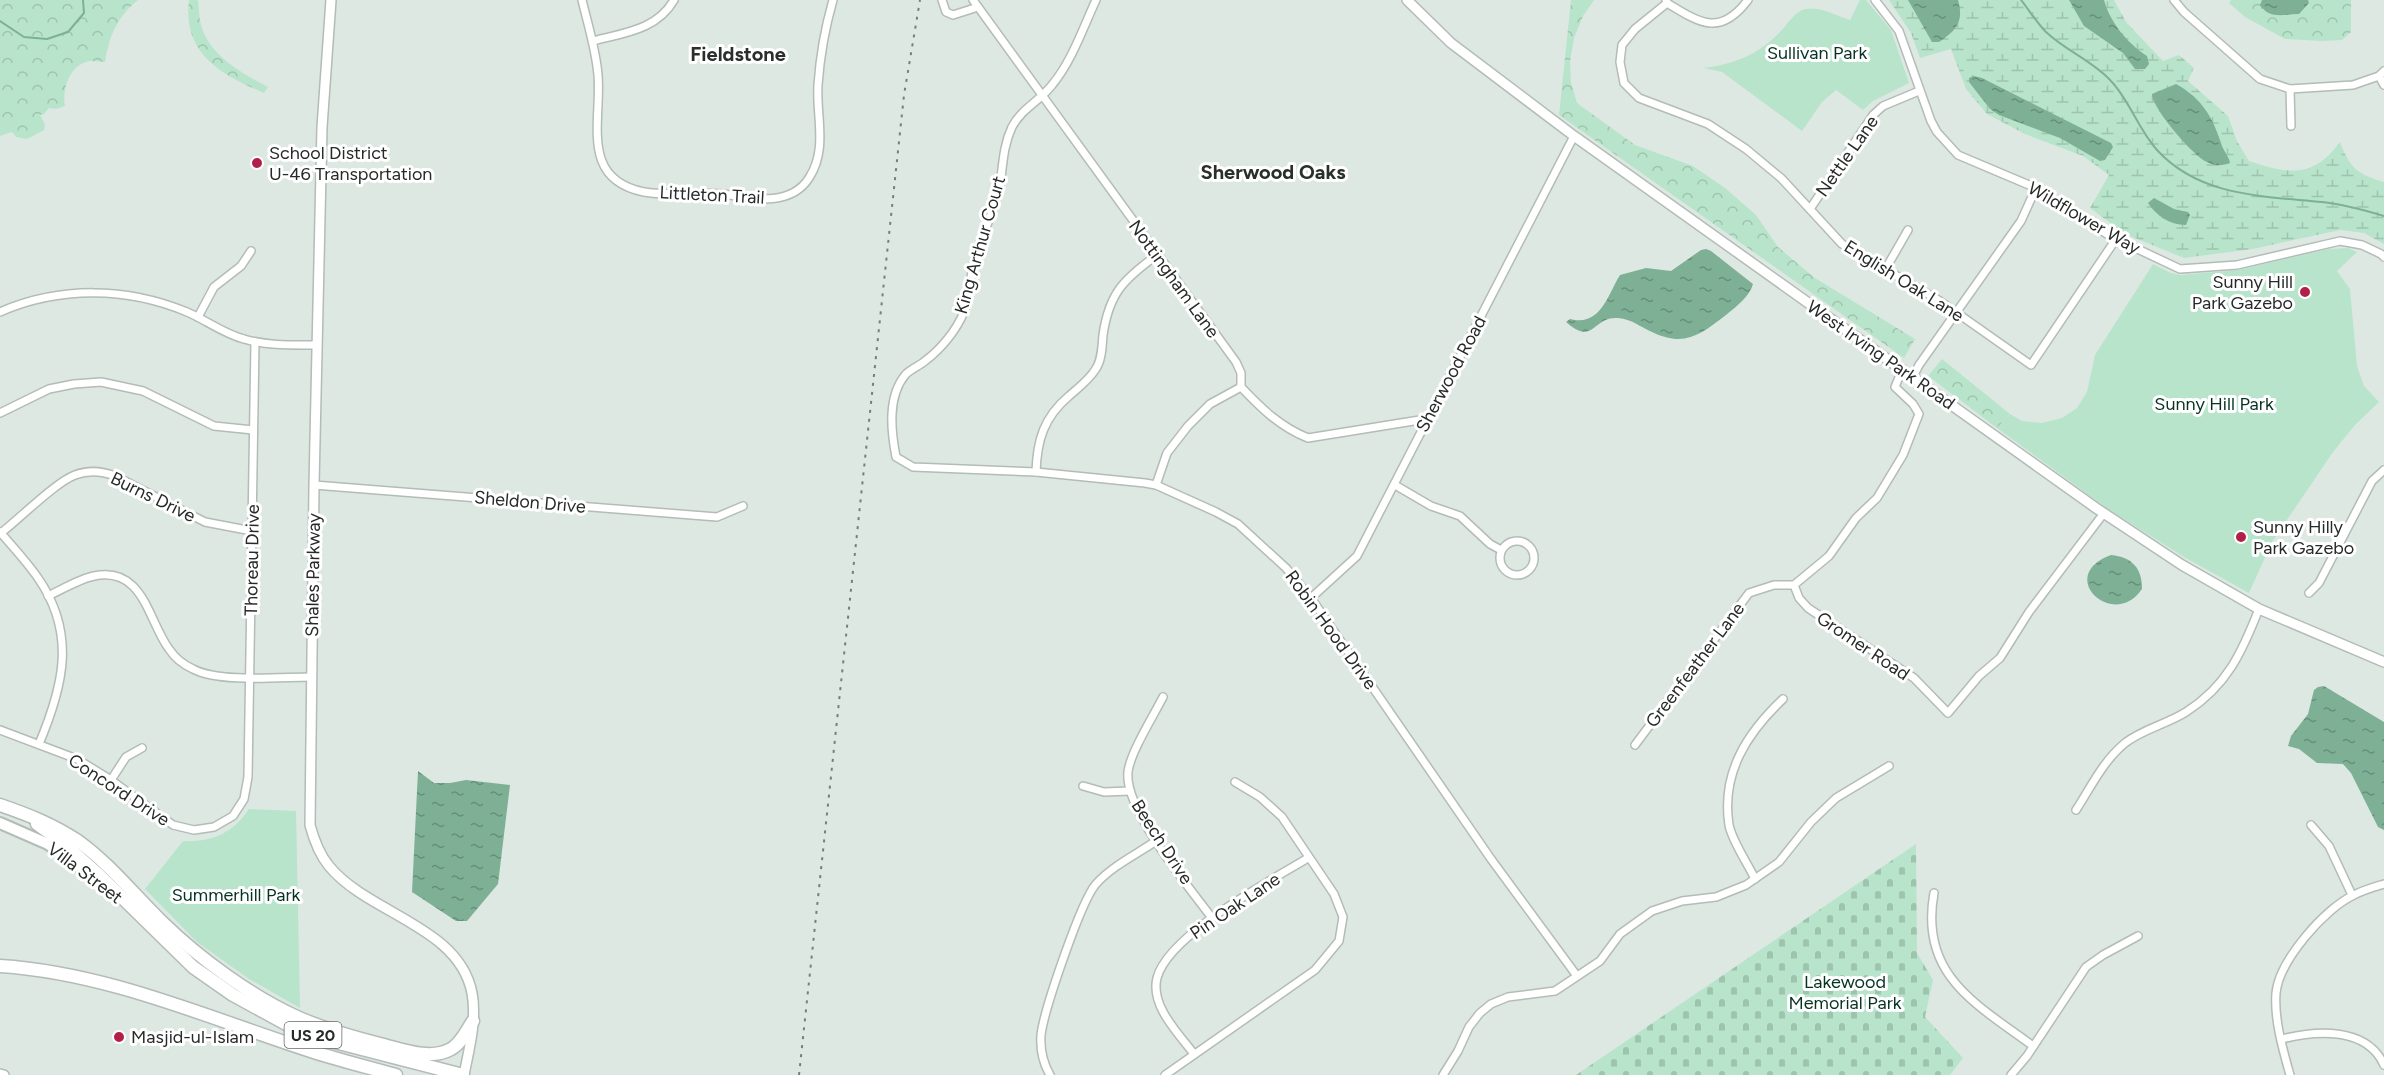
<svg xmlns="http://www.w3.org/2000/svg" width="2384" height="1075" font-family="Figtree,sans-serif">
<style>
.green{fill:#b8e4cb}
.forest{fill:url(#forest-crowns)}
.wetland{fill:url(#wetland-marsh)}
.cemetery{fill:url(#cemetery-stones)}
.water{fill:url(#water-ripples)}
.lines{fill:none;stroke-linecap:round;stroke-linejoin:round}
.stream{stroke:#7db095;stroke-width:2}
.street-casing{stroke:#b3bcb7;stroke-width:10}
.secondary-casing{stroke:#b3bcb7;stroke-width:12}
.primary-casing{stroke:#b3bcb7;stroke-width:14}
.highway-casing{stroke:#b3bcb7;stroke-width:15}
.street{stroke:#fff;stroke-width:7}
.secondary{stroke:#fff;stroke-width:9}
.primary{stroke:#fff;stroke-width:10}
.highway{stroke:#fff;stroke-width:12}
.rail{stroke:#777e7a;stroke-width:2;stroke-dasharray:3 6;stroke-linecap:butt}
.poi-dot{fill:#b2204a;stroke:#fff;stroke-width:2}
.labels{text-anchor:middle;dominant-baseline:central;stroke-width:6;stroke-linejoin:round;paint-order:stroke}
.shield{fill:#fff;stroke:#676a68;stroke-width:1.5}
.shield-label{font-size:16px;font-weight:bold;fill:#262a28}
.park-label{font-size:18px;fill:#063321;stroke:#fff}
.poi-label{font-size:18px;fill:#262a28;stroke:#fff;text-anchor:start}
.street-label{font-size:18px;fill:#262a28;stroke:#fff}
.neighbourhood-label{font-size:20px;font-weight:bold;fill:#29302c;stroke:#fff}
</style>
<defs>
<pattern id="forest-crowns" width="20" height="18" patternUnits="userSpaceOnUse" patternTransform="scale(1.5)"><rect width="20" height="18" fill="#b8e4cb"/><path d="M2 6a3 3 0 1 1 6 0M12 15a3 3 0 1 1 6 0" fill="none" stroke="#9ec4ae"/></pattern>
<pattern id="wetland-marsh" width="20" height="14" patternUnits="userSpaceOnUse" patternTransform="scale(1.5)"><rect width="20" height="14" fill="#b8e4cb"/><path d="M1 5h8M5 5V1M11 12h8M15 12V8" fill="none" stroke="#9ec4ae"/></pattern>
<pattern id="cemetery-stones" width="16" height="16" patternUnits="userSpaceOnUse" patternTransform="scale(1.5)"><rect width="16" height="16" fill="#b8e4cb"/><path d="M2 7V4a2 2 0 0 1 4 0v3zM10 15v-3a2 2 0 0 1 4 0v3z" fill="#9ec4ae"/></pattern>
<pattern id="water-ripples" width="26" height="14" patternUnits="userSpaceOnUse" patternTransform="scale(1.5)"><rect width="26" height="14" fill="#7db095"/><path d="M2 4q2-2 4 0t4 0M15 11q2-2 4 0t4 0" fill="none" stroke="#668f7a"/></pattern>
</defs>
<rect width="100%" height="100%" fill="#dee8e2"/>
<g class="green">
<path d="M 1860,0 L 1866,0 L 1891,30 L 1909,83 L 1873,101 L 1863,110 L 1836,90 L 1822,102 L 1802,131 L 1722,72 L 1704,68 C 1734,64 1757,55 1778,34 C 1786,27 1794,11 1806,9 C 1820,6 1837,16 1850,20 Z"/>
<path d="M 2348,248 L 2357,252 L 2337,271 L 2350,289 L 2357,366 L 2364,386 L 2379,402 L 2355,425 L 2333,452 L 2272,542 L 2249,593 L 2184,557 L 2108,509 L 1997,428 L 2010,414 L 2022,421 L 2042,423 L 2062,418 L 2077,408 L 2087,392 L 2095,355 L 2153,264 L 2171,273 L 2180,275 L 2238,270 L 2328,249 Z"/>
<path d="M 249,809 L 296,811 L 300,1008 L 249,979 L 197,942 L 145,889 L 183,841 C 212,842 232,834 249,809 Z"/>
</g>
<g class="forest">
<path d="M 0,0 L 138,0 C 117,17 109,36 105,62 C 100,62 91,60 86,62 C 69,67 62,90 65,106 L 56,109 L 49,108 L 44,114 L 40,115 L 45,124 L 44,130 L 27,139 L 16,137 L 12,132 L 0,136 Z"/>
<path d="M 173,0 L 198,0 C 199,9 199,20 202,28 C 211,57 244,74 268,87 L 264,93 C 222,75 182,54 189,0 Z"/>
<path d="M 1571,0 L 1594,0 L 1583,16 L 1574,38 L 1570,62 L 1571,83 L 1577,103 L 1635,145 L 1693,166 L 1725,188 L 1756,215 L 1778,247 L 1815,278 L 1915,339 L 1904,358 L 1559,115 Z"/>
<path d="M 2231,0 L 2351,0 L 2351,32 L 2342,40 L 2321,41 L 2285,39 L 2245,17 L 2229,3 Z"/>
<path d="M 1942,359 L 2010,414 L 1997,428 L 1928,376 Z"/>
</g>
<path class="wetland" d="M 1889,0 L 2114,0 L 2126,22 L 2163,61 L 2179,55 L 2194,68 L 2188,81 L 2228,116 L 2237,141 L 2249,161 C 2288,174 2313,179 2340,142 C 2350,168 2357,174 2384,182 L 2384,244 L 2364,233 L 2340,230 L 2253,249 L 2184,258 L 2125,234 L 2090,208 L 2109,175 L 2083,156 L 2025,134 L 1987,114 L 1966,89 L 1951,49 L 1920,58 L 1911,33 Z"/>
<path class="cemetery" d="M 1916,844 L 1917,953 L 1933,980 L 1925,1017 L 1963,1058 L 1950,1075 L 1576,1075 Z"/>
<g class="water">
<path d="M 1908,0 L 1958,0 C 1964,21 1957,30 1939,42 L 1932,42 Z"/>
<path d="M 2069,0 L 2104,0 C 2110,22 2127,43 2147,56 L 2149,64 L 2145,69 L 2135,69 L 2123,53 L 2084,26 Z"/>
<path d="M 2262,0 L 2308,0 L 2309,3 L 2299,14 C 2284,14 2270,20 2260,5 Z"/>
<path d="M 1974,76 L 1982,78 L 2111,143 L 2113,147 L 2105,160 L 2100,161 L 2060,138 L 1999,115 L 1990,109 L 1969,82 L 1969,78 Z"/>
<path d="M 2176,84 C 2203,99 2213,118 2222,146 C 2225,153 2229,157 2230,163 C 2222,166 2215,166 2207,162 C 2193,156 2152,108 2152,94 Z"/>
<path d="M 2154,198 L 2174,209 L 2188,212 L 2190,215 L 2186,225 C 2169,225 2156,215 2148,203 Z"/>
<path d="M 1706,249 L 1711,251 L 1753,284 C 1750,296 1736,307 1726,315 C 1701,334 1685,348 1652,332 C 1640,327 1632,319 1618,318 C 1592,316 1594,347 1566,322 L 1570,319 C 1601,327 1608,294 1620,275 L 1646,268 L 1671,271 L 1701,250 Z"/>
<path d="M 2111,555 C 2132,557 2142,568 2142,589 C 2114,631 2054,576 2111,555 Z"/>
<path d="M 2324,686 L 2384,722 L 2384,830 L 2378,827 L 2351,773 L 2343,764 L 2317,763 L 2299,749 L 2288,746 L 2291,736 L 2308,714 L 2314,690 L 2318,687 Z"/>
<path d="M 418,771 L 434,783 L 450,783 L 466,780 L 510,785 L 498,884 L 467,921 L 456,921 L 412,892 Z"/>
</g>
<g class="lines">
<g class="stream">
<path d="M 2021,0 C 2029,10 2037,23 2046,32 C 2066,51 2093,61 2111,81 C 2130,101 2138,129 2157,150 C 2200,197 2263,196 2322,202 C 2342,204 2364,210 2384,216"/>
<path d="M 0,21 L 24,37 L 47,39 L 68,32 L 84,13 L 83,0"/>
</g>
<defs>
<g id="street">
<path d="M 582,0 C 588,25 596,50 598,75 C 602,120 579,179 644,192 C 672,197 701,190 730,195 C 756,200 792,205 809,178 C 828,149 816,117 818,85 C 820,56 825,28 833,0"/>
<path d="M 942,0 L 946,12 L 953,15 L 978,7"/>
<path d="M 973,0 L 1236,362 L 1241,373 L 1241,387 C 1261,408 1280,427 1308,438 L 1426,419"/>
<path d="M 1096,0 C 1083,28 1072,61 1052,85 C 1039,102 1022,108 1012,127 C 1003,146 1003,165 1000,185 C 995,211 982,233 975,258 C 970,275 970,295 964,312 C 956,331 941,349 925,361 C 919,366 911,369 906,374 C 887,396 891,431 896,457 L 913,467 L 1036,472 L 1145,483 L 1156,485 L 1216,512 L 1238,524 L 1286,568 L 1311,598 L 1491,859 L 1577,976"/>
<path d="M 1666,0 L 1667,3 C 1700,23 1720,37 1748,0"/>
<path d="M 1875,0 L 1899,31 L 1931,121 L 1937,132 L 1958,155 L 2036,188 L 2110,236 L 2180,269 L 2237,265 L 2340,241 L 2362,245 L 2381,254 L 2384,257"/>
<path d="M 2174,0 L 2184,12 L 2260,79 L 2290,89 L 2353,85 L 2379,76 L 2384,71"/>
<path d="M 1667,3 L 1635,29 L 1622,45 L 1620,62 L 1624,83 L 1639,98 L 1708,124 L 1746,149 L 1781,178 L 1842,244 L 1940,301 L 2031,365 L 2116,239"/>
<path d="M 593,41 C 623,33 657,30 674,0"/>
<path d="M 2379,76 L 2384,85"/>
<path d="M 2290,89 L 2291,126"/>
<path d="M 1810,209 L 1873,115 L 1883,106 L 1919,91"/>
<path d="M 1885,270 L 1908,230"/>
<path d="M 0,312 C 60,286 127,287 187,312 C 206,320 224,334 244,339 C 268,346 292,345 317,345"/>
<path d="M 198,317 L 214,287 L 241,266 L 251,251"/>
<path d="M 1913,377 L 1919,365 L 2021,221 L 2036,188"/>
<path d="M 0,413 L 49,389 L 74,384 L 101,382 L 143,391 L 214,426 L 253,430"/>
<path d="M 1036,472 C 1037,440 1044,417 1069,396 C 1078,388 1089,380 1095,370 C 1102,361 1102,346 1103,335 C 1109,293 1124,279 1157,255"/>
<path d="M 314,485 L 717,517 L 743,506"/>
<path d="M 1156,485 L 1167,453 L 1188,426 L 1210,404 L 1241,387"/>
<path d="M 1395,485 L 1431,506 L 1460,516 L 1490,544 L 1501,550"/>
<path d="M 0,532 C 13,547 27,562 38,578 C 77,634 63,687 39,744"/>
<path d="M 1,533 C 19,519 56,482 75,475 C 88,470 102,471 115,476 L 205,522 L 252,531"/>
<circle cx="1517" cy="558" r="17"/>
<path d="M 1794,585 L 1799,598 L 1808,608 L 1914,678 L 1948,713 L 1979,676 L 2000,658 L 2029,612 L 2104,513"/>
<path d="M 1794,585 L 1829,556 L 1856,518 L 1877,498 L 1903,455 L 1919,414 L 1913,404 L 1895,387 L 1902,370"/>
<path d="M 2309,593 L 2319,583 L 2372,481 L 2384,470"/>
<path d="M 48,596 C 63,589 79,579 94,576 C 144,566 148,621 169,649 C 175,658 184,665 193,669 C 219,683 281,677 311,677"/>
<path d="M 1311,598 L 1357,556 L 1574,136"/>
<path d="M 1163,697 C 1154,715 1130,753 1128,772 C 1124,810 1189,887 1212,918"/>
<path d="M 0,730 L 77,759 L 111,780 L 173,825 L 194,830 L 214,827 L 233,816 L 244,799 L 248,777 L 255,342"/>
<path d="M 1635,745 L 1749,593 L 1774,585 L 1794,585"/>
<path d="M 111,780 L 126,757 L 142,748"/>
<path d="M 1083,786 L 1104,792 L 1130,791"/>
<path d="M 2076,810 C 2091,787 2103,761 2125,743 C 2143,729 2167,724 2186,712 C 2227,686 2242,652 2259,609"/>
<path d="M 2311,825 L 2329,846 L 2352,895"/>
<path d="M 1755,879 C 1748,864 1732,841 1729,825 C 1721,773 1747,733 1783,699"/>
<path d="M 1934,893 C 1919,975 1976,1004 2033,1046"/>
<path d="M 2282,1039 C 2317,1030 2367,1027 2384,1065"/>
<path d="M 1194,1054 C 1179,1034 1150,1006 1157,978 C 1168,935 1270,881 1308,858"/>
<path d="M 1050,1075 C 1043,1063 1040,1050 1041,1035 C 1044,1010 1081,901 1096,884 C 1112,866 1137,854 1156,841"/>
<path d="M 1165,1075 L 1315,970 L 1339,941 L 1343,917 L 1334,894 L 1282,817 L 1260,797 L 1235,782"/>
<path d="M 1443,1075 L 1458,1051 L 1469,1027 L 1480,1013 L 1491,1004 L 1508,997 L 1555,991 L 1600,961 L 1620,934 L 1652,911 L 1682,901 L 1716,897 L 1746,885 L 1779,862 L 1811,822 L 1836,798 L 1889,766"/>
<path d="M 2011,1075 L 2027,1056 L 2086,967 L 2103,955 L 2138,936"/>
<path d="M 2290,1075 C 2283,1050 2274,1020 2276,993 C 2279,961 2325,908 2354,895 C 2363,890 2374,887 2384,884"/>
</g>
<g id="secondary">
<path d="M 331,0 L 322,127 L 314,485 L 310,825 C 314,840 319,854 329,866 C 368,914 459,926 472,993 C 477,1020 469,1049 464,1075"/>
<path d="M 1407,0 L 1451,43 L 1574,136 L 2096,508 L 2182,565 L 2259,609 L 2384,662"/>
<path d="M 0,1074 L 4,1075"/>
</g>
<path id="primary" d="M 0,823 L 48,844 L 92,876"/>
<g id="highway">
<path d="M 0,805 C 29,815 52,824 78,841 C 110,864 135,896 163,923 C 199,958 252,997 297,1017 C 324,1029 352,1037 380,1044 C 401,1049 430,1061 451,1049 C 461,1044 467,1030 473,1021"/>
<path d="M 37,824 L 62,842 L 100,876 L 193,967 L 233,995 L 288,1025 L 323,1039 L 463,1075"/>
<path d="M 0,966 C 110,973 213,1020 317,1053 C 343,1061 370,1068 396,1075"/>
</g>
</defs>
<use href="#street" class="street-casing"/>
<use href="#secondary" class="secondary-casing"/>
<use href="#primary" class="primary-casing"/>
<use href="#highway" class="highway-casing"/>
<use href="#street" class="street"/>
<use href="#secondary" class="secondary"/>
<use href="#primary" class="primary"/>
<use href="#highway" class="highway"/>
<path class="rail" d="M 799,1075 L 904,95 L 920,0"/>
</g>
<g class="poi-dot">
<circle cx="257" cy="163" r="6"/>
<circle cx="2305" cy="292" r="6"/>
<circle cx="2241" cy="537" r="6"/>
<circle cx="119" cy="1037" r="6"/>
</g>
<g class="labels">
<rect class="shield" x="284.5" y="1022" width="57" height="26" rx="4.5"/>
<g class="shield-label">
<text x="313" y="1035">US 20</text>
</g>
<g class="park-label">
<text x="1817" y="53">Sullivan Park</text>
<text x="2214" y="404">Sunny Hill Park</text>
<text x="236" y="895">Summerhill Park</text>
<text x="1845" y="982">Lakewood<tspan x="1845" dy="21">Memorial Park</tspan></text>
</g>
<g class="poi-label">
<text x="269" y="153">School District<tspan x="269" dy="21">U-46 Transportation</tspan></text>
<text x="2293" y="282" text-anchor="end">Sunny Hill<tspan x="2293" dy="21">Park Gazebo</tspan></text>
<text x="2253" y="527">Sunny Hilly<tspan x="2253" dy="21">Park Gazebo</tspan></text>
<text x="131" y="1037">Masjid-ul-Islam</text>
</g>
<g class="street-label">
<text transform="translate(1847 156) rotate(-55)">Nettle Lane</text>
<text transform="translate(712 195) rotate(3)">Littleton Trail</text>
<text transform="translate(2084 218) rotate(30)">Wildflower Way</text>
<text transform="translate(980 245) rotate(-74)">King Arthur Court</text>
<text transform="translate(1174 279) rotate(54)">Nottingham Lane</text>
<text transform="translate(1904 281) rotate(32)">English Oak Lane</text>
<text transform="translate(1881 355) rotate(35)">West Irving Park Road</text>
<text transform="translate(1451 374) rotate(-62)">Sherwood Road</text>
<text transform="translate(153 497) rotate(26)">Burns Drive</text>
<text transform="translate(530 502) rotate(5)">Sheldon Drive</text>
<text transform="translate(252 560) rotate(-89)">Thoreau Drive</text>
<text transform="translate(313 575) rotate(-89)">Shales Parkway</text>
<text transform="translate(1331 630) rotate(54)">Robin Hood Drive</text>
<text transform="translate(1863 646) rotate(34)">Gromer Road</text>
<text transform="translate(1695 665) rotate(-53)">Greenfeather Lane</text>
<text transform="translate(119 790) rotate(33)">Concord Drive</text>
<text transform="translate(1162 842) rotate(57)">Beech Drive</text>
<text transform="translate(85 873) rotate(37)">Villa Street</text>
<text transform="translate(1235 906) rotate(-34)">Pin Oak Lane</text>
</g>
<g class="neighbourhood-label">
<text x="738" y="54">Fieldstone</text>
<text x="1273" y="172">Sherwood Oaks</text>
</g>
</g>
</svg>
